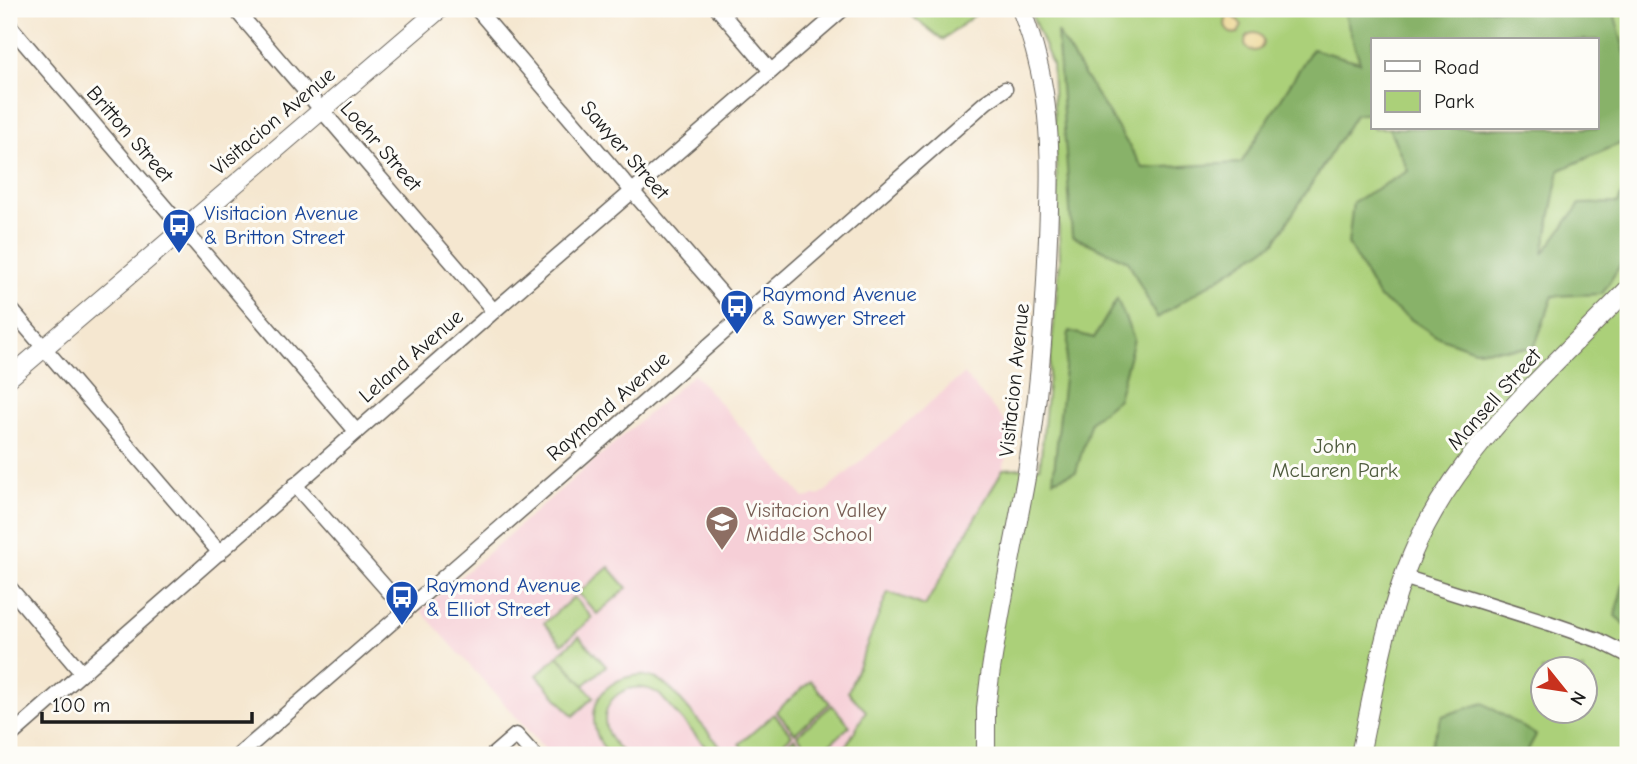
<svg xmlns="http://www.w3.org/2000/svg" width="1637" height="764" font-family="'Comic Neue',sans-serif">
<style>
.built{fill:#f6cfd7}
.green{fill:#abd079;stroke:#64764a;stroke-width:2;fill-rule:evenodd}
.forest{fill:#88b269;stroke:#526742;stroke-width:2}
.sand{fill:#eeda9e;stroke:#857b5d;stroke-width:2}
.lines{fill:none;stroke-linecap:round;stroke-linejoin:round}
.minor-casing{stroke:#68635b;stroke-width:17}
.tertiary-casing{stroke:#68635b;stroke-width:20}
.minor{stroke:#fff;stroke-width:14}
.tertiary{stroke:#fff;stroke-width:18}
.labels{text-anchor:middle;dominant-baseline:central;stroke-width:6;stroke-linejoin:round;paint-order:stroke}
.street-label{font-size:21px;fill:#1c1c1c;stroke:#fdfcf7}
.transit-label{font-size:21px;fill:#164399;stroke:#fdfcf7;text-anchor:start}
.park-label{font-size:21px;fill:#4e5b3d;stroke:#fdfcf7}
.education-label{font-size:21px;fill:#785e54;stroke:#fdfcf7;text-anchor:start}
</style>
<rect width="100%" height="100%" fill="#fdfcf7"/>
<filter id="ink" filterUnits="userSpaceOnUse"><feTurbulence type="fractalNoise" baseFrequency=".0143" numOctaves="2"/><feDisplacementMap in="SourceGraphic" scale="14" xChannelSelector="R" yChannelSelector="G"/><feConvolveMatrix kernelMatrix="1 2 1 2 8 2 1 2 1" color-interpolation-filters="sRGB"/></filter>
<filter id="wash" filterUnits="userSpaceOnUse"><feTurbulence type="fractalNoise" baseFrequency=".00686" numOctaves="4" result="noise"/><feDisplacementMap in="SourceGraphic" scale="28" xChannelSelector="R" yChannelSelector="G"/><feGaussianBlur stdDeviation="1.57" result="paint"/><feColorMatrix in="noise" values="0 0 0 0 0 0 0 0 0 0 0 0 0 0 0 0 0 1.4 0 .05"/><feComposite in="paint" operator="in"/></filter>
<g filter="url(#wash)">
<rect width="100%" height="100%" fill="#f5e7d0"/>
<path class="built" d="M 694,374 L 804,498 L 821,495 L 964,374 L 1012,430 L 1003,469 L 841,755 L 550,755 L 421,611 Z"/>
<g class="green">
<path d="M 903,9 L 982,9 L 943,40 Z"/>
<path d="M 1029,9 L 1628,9 L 1628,755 L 841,755 L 866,711 L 848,692 L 888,592 L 925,606 L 1003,469 L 1040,467 L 1060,259 L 1052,64 ZM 1373,40 L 1597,40 L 1597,128 L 1373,128 ZM 1542,670 L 1584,670 L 1584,712 L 1542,712 Z"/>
<path d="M 609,567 L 627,588 L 597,614 L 578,593 Z"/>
<path d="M 574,597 L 592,618 L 562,644 L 544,623 Z"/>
<path d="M 579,636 L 606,666 L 584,685 L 558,655 Z"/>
<path d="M 558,656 L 594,697 L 573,716 L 537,675 Z"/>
<path d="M 641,675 L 657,679 L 670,688 L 728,755 L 713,755 L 660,695 C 633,674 594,700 608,733 C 611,742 619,748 625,755 L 609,755 C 580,721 594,678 641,675 Z"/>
<path d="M 811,681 L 830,703 L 795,733 L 776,711 Z"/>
<path d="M 832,705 L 850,726 L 817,755 L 814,755 L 797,735 Z"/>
<path d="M 774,714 L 792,735 L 769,755 L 749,755 L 739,744 Z"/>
<path d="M 794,738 L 809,755 L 774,755 Z"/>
</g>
<g class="forest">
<path d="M 1343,9 L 1613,9 L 1628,63 L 1628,140 L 1560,170 L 1543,254 L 1580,204 L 1618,203 L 1628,181 L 1628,253 L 1602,294 L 1553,296 L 1534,348 L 1474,350 L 1436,336 L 1379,298 L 1348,244 L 1353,202 L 1408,171 L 1389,128 L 1597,128 L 1597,40 L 1373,40 L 1373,113 L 1355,115 L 1275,242 L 1157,318 L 1128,261 L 1072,236 L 1057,32 L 1143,168 L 1241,163 L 1312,49 L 1360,62 Z"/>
<path d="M 1117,299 L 1134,339 L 1118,399 L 1091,421 L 1076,472 L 1053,480 L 1069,331 L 1094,338 Z"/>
<path d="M 1628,565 L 1628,627 L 1615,616 Z"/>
<path d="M 1483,703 L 1536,735 L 1525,755 L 1427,755 L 1442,716 Z"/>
</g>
<g class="sand">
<path d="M 1228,16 C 1235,15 1239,20 1242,26 L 1238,33 C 1226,36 1222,24 1228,16 Z"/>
<circle cx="1254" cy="42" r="9"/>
</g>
</g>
<g filter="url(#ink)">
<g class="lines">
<defs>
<g id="minor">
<path d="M 235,9 L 494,311"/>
<path d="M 477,9 L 632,191 L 742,317"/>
<path d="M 718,9 L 771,71"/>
<path d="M 9,25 L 356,431"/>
<path d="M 9,307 L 220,553"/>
<path d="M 295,485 L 406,611"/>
<path d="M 1403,577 L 1549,623 L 1598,640 L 1628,655"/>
<path d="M 9,587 L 82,673"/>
<path d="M 9,737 L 494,311 L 843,9"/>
<path d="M 239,755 L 574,464 L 986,102 L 1005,89"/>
<path d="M 493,755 L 516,735 L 534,755"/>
</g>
<g id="tertiary">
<path d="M 9,378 L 440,9"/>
<path d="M 986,755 L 986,708 L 990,676 C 1000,607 1015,540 1027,472 C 1038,402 1044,331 1047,260 C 1050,194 1054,124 1037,59 C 1033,42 1027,25 1021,9"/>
<path d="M 1360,755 C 1374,688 1385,619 1412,555 C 1455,451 1551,369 1628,289"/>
</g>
</defs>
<use href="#minor" class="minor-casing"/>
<use href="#tertiary" class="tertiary-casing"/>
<use href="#minor" class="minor"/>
<use href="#tertiary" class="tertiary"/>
</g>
</g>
<defs>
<symbol id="bus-pin" viewBox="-11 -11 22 30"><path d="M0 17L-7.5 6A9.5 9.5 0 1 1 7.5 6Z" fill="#1a4fb4" stroke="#fdfcf7"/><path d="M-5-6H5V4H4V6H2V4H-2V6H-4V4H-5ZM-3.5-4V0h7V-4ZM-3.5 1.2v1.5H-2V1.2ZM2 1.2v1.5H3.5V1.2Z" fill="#fff"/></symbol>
<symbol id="school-pin" viewBox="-11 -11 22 30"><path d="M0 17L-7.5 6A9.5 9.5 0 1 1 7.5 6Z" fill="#8d6e63" stroke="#fdfcf7"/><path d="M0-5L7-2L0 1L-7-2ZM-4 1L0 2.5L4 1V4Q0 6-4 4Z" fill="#fff"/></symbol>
</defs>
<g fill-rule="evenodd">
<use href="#bus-pin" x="160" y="206" width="38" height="52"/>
<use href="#bus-pin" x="718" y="287" width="38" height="52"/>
<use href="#school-pin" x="703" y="503" width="38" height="52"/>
<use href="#bus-pin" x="383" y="578" width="38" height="52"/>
</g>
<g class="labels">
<g class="street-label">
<text transform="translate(273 121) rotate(-40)">Visitacion Avenue</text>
<text transform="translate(130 134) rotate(49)">Britton Street</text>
<text transform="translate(381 146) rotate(49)">Loehr Street</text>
<text transform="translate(625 150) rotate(49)">Sawyer Street</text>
<text transform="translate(411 356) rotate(-41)">Leland Avenue</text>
<text transform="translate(1014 380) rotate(-84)">Visitacion Avenue</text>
<text transform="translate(1494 399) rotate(-48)">Mansell Street</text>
<text transform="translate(608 406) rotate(-41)">Raymond Avenue</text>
</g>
<g class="transit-label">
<text x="204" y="213">Visitacion Avenue<tspan x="204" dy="24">&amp; Britton Street</tspan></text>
<text x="762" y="294">Raymond Avenue<tspan x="762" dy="24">&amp; Sawyer Street</tspan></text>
<text x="426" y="585">Raymond Avenue<tspan x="426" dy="24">&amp; Elliot Street</tspan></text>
</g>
<g class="park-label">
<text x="1335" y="446">John<tspan x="1335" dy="24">McLaren Park</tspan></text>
</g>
<g class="education-label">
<text x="746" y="510">Visitacion Valley<tspan x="746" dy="24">Middle School</tspan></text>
</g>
</g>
<rect width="1637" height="764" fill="none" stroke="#fdfcf7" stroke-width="35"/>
<rect x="1371" y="38" width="228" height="91" fill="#fdfcf7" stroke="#a3a29f" stroke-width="2"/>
<rect x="1385" y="61" width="35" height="10" fill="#ffffff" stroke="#a3a29f" stroke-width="2"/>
<text x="1434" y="74" font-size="21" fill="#1c1c1c">Road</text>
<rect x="1385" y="91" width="35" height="21" fill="#abd079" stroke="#a3a29f" stroke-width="2"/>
<text x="1434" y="108" font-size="21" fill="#1c1c1c">Park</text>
<g transform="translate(1564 690) rotate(120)"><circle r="33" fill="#fdfcf7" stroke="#a3a29f" stroke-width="2"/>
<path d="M0-5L12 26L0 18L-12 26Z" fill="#c8321e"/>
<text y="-10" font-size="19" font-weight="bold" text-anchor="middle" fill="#1c1c1c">N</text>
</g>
<path d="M42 712v10h210v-10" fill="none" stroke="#1c1c1c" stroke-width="3.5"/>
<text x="52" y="712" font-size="21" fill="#1c1c1c" stroke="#fdfcf7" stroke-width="5" paint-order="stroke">100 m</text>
</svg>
